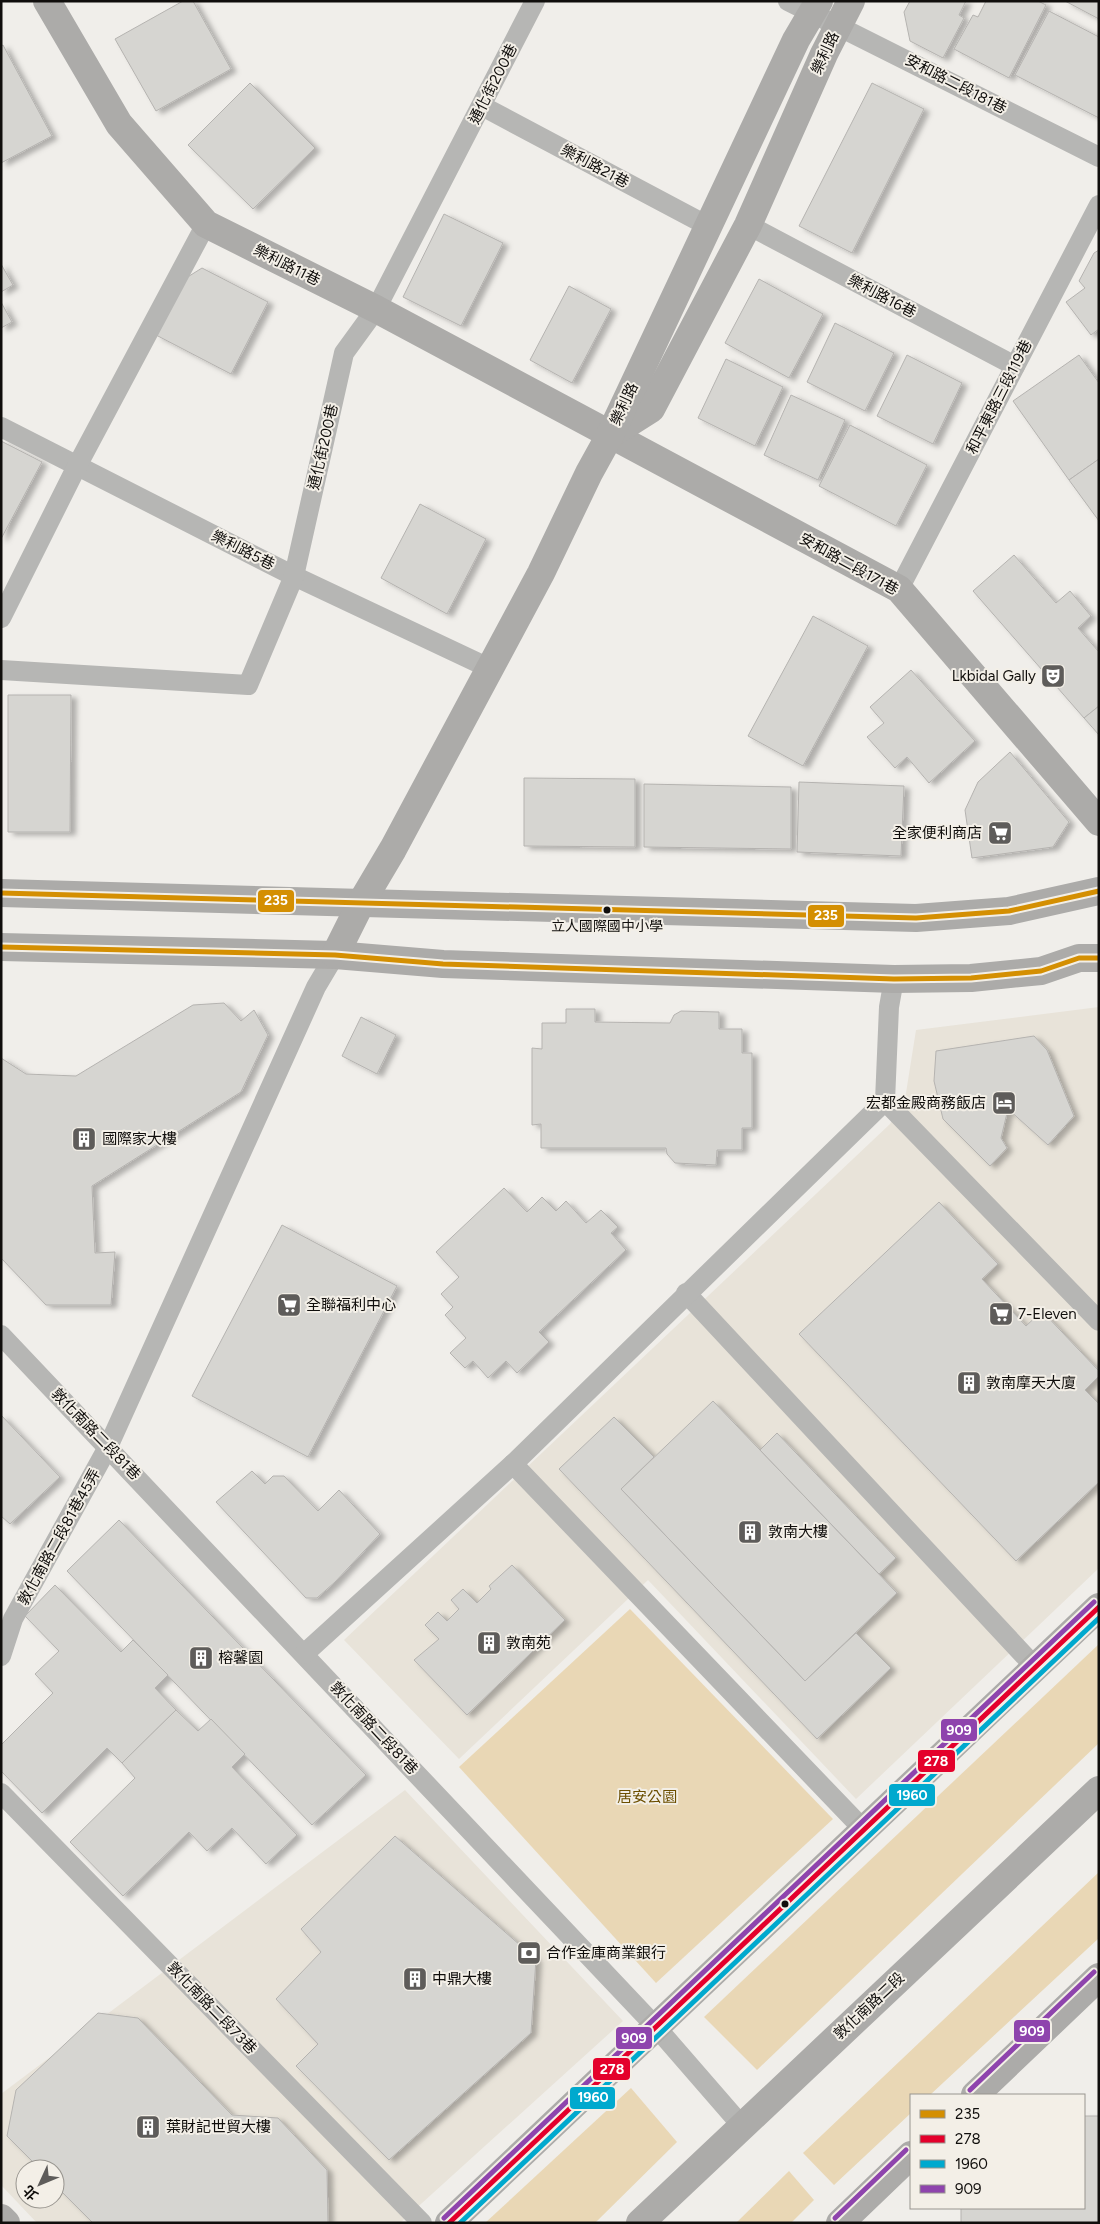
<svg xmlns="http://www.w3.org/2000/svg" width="1100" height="2224" font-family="Figtree,'Noto Sans TC',sans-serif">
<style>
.built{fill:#e8e3d9;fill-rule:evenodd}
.green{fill:#e9d7b5}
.building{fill:#d6d5d1;stroke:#b5b3b0;filter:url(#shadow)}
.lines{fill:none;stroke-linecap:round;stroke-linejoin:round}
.lane{stroke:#b6b6b4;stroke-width:20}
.secondary{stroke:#acaba9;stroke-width:28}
.bus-1-casing{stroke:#f3efe7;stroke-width:9}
.bus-2-casing{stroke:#f3efe7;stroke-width:9}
.bus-3-casing{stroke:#f3efe7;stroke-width:9}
.bus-4-casing{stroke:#f3efe7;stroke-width:9}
.bus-1{stroke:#d48f02;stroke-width:5}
.bus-2{stroke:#e4002b;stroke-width:5}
.bus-3{stroke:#00a9ce;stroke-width:5}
.bus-4{stroke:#8e44ad;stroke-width:5}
.bus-dot{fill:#100e0c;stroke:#f3efe7;stroke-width:2}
.labels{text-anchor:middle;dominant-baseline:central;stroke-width:4;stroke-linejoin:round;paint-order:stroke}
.bus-label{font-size:14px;fill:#100e0c;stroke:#f3efe7}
.street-label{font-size:15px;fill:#100e0c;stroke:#f3efe7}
.poi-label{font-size:15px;fill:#100e0c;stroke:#f3efe7;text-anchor:start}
.park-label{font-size:15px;fill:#6c4f00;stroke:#f3efe7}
.line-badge{stroke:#f3efe7;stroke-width:2}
.badge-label{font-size:14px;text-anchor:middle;font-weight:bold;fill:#fff}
</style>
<defs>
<filter id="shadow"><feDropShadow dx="5.5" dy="3" stdDeviation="2.5" flood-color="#0004"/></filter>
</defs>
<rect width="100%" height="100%" fill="#f0eeea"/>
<g class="built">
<path d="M 1099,1007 L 1099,1568 L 856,1799 L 648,1580 L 459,1759 L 344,1640 L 890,1124 L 906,1093 L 916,1030 Z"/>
<path d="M 405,1790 L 623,2021 L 400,2223 L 37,2223 L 1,2185 L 1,2094 ZM 25,2169 L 55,2169 L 55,2199 L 25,2199 Z"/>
</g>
<g class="green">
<path d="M 630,1609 L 833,1819 L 656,1983 L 459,1767 Z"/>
<path d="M 1099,1644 L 1099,1743 L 757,2070 L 704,2017 Z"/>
<path d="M 1099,1872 L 1099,1938 L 930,2095 L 911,2095 L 911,2113 L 834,2185 L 803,2153 Z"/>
<path d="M 631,2088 L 677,2142 L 595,2223 L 485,2223 Z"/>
<path d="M 789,2171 L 814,2200 L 791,2223 L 736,2223 Z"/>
</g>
<g class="building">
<path d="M 183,1 L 193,1 L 231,69 L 156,111 L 115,39 Z"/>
<path d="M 910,1 L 966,1 L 959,15 L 964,18 L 943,58 L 910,41 L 904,12 Z"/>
<path d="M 986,1 L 1038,1 L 1046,5 L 1009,78 L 954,49 L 973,15 L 978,17 Z"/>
<path d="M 1065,1 L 1099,1 L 1099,19 Z"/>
<path d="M 1049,11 L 1099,37 L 1099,118 L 1015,75 Z"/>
<path d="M 3,45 L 52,136 L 1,163 L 1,46 Z"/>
<path d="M 250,83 L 315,148 L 253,209 L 188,145 Z"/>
<path d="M 872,83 L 924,109 L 852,253 L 799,226 Z"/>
<path d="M 444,214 L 503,243 L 461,326 L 403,297 Z"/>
<path d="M 1099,250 L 1099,329 L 1091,335 L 1066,302 L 1085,288 L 1079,281 L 1094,253 Z"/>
<path d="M 1,264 L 13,285 L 1,292 Z"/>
<path d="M 202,268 L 268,302 L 231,374 L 156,335 L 186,278 Z"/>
<path d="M 759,279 L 823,314 L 789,378 L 725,343 Z"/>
<path d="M 569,286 L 611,309 L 572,383 L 530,360 Z"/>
<path d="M 1,302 L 12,322 L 1,328 Z"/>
<path d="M 835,323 L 894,353 L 865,411 L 807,382 Z"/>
<path d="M 907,355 L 962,383 L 933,444 L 877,416 Z"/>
<path d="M 1079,355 L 1099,383 L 1099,459 L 1069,480 L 1013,401 Z"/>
<path d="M 726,359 L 783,387 L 755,446 L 698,418 Z"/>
<path d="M 791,395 L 845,420 L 818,480 L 764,455 Z"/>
<path d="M 850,425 L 927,465 L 896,526 L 819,486 Z"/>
<path d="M 1,441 L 42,462 L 1,539 Z"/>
<path d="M 1099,459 L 1099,521 L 1069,480 Z"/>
<path d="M 420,504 L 486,539 L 447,614 L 381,578 Z"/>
<path d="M 1014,555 L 1056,603 L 1070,591 L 1091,616 L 1078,628 L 1099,652 L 1099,706 L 1084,718 L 973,591 Z"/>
<path d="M 813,616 L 868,646 L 803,766 L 748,736 Z"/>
<path d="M 911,670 L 975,741 L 929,783 L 907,757 L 895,768 L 867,737 L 884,723 L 870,707 Z"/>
<path d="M 8,695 L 71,695 L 70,832 L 8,832 Z"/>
<path d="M 1099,706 L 1099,735 L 1084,718 Z"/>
<path d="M 1010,752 L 1069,822 L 1053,847 L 972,858 L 965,810 L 978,782 Z"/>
<path d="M 524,778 L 635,779 L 635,847 L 524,846 Z"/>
<path d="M 799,782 L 904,786 L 901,856 L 797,852 Z"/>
<path d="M 644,784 L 791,787 L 791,849 L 644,847 Z"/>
<path d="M 224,1003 L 241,1021 L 254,1010 L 268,1035 L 241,1092 L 92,1186 L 95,1253 L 115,1252 L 111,1305 L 46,1305 L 1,1258 L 1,1058 L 26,1074 L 76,1076 L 193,1005 Z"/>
<path d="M 566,1009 L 595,1009 L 595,1022 L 670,1023 L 674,1015 L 681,1011 L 719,1012 L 719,1029 L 742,1029 L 742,1053 L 752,1053 L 752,1128 L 742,1128 L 742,1150 L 717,1150 L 716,1165 L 675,1163 L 667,1154 L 666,1148 L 541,1148 L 541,1124 L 532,1125 L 532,1048 L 542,1049 L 542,1023 L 566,1023 Z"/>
<path d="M 361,1017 L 396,1035 L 377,1074 L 342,1056 Z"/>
<path d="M 1034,1036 L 1047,1050 L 1074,1116 L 1048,1145 L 1008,1109 L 1001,1138 L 1007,1148 L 990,1166 L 943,1119 L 934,1081 L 936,1051 Z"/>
<path d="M 504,1188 L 527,1212 L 542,1197 L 556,1211 L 566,1201 L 586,1223 L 601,1210 L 618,1227 L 611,1233 L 626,1250 L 539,1332 L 549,1342 L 517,1373 L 506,1361 L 488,1378 L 473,1361 L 465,1368 L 450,1353 L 466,1338 L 445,1315 L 453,1307 L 441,1294 L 459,1277 L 436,1252 Z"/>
<path d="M 939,1202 L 998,1264 L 982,1279 L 1026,1326 L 1042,1311 L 1099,1371 L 1099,1376 L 1085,1390 L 1099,1404 L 1099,1482 L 1016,1561 L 799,1334 Z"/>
<path d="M 282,1225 L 397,1286 L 308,1457 L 192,1396 Z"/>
<path d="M 713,1401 L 897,1593 L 805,1681 L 621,1489 Z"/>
<path d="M 1,1415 L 60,1477 L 10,1524 L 1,1516 Z"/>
<path d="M 614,1417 L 654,1457 L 621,1489 L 805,1681 L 856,1633 L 891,1668 L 817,1739 L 559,1469 Z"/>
<path d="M 777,1433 L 896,1558 L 879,1574 L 760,1450 Z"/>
<path d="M 252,1471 L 265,1484 L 273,1476 L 284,1476 L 318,1511 L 339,1490 L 380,1534 L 335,1582 L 317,1598 L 306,1598 L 216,1502 Z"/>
<path d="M 119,1520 L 366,1775 L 312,1825 L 67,1571 Z"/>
<path d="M 512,1565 L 565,1620 L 467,1715 L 414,1660 L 439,1639 L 425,1625 L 438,1612 L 447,1621 L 459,1609 L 451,1600 L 463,1589 L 477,1603 L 491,1589 L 489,1586 Z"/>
<path d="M 55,1585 L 121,1652 L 133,1640 L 168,1675 L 155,1688 L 176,1710 L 122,1763 L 107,1748 L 42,1813 L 1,1771 L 1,1745 L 53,1693 L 35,1674 L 59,1651 L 25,1616 Z"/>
<path d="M 176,1710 L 198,1731 L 211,1719 L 245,1754 L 232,1767 L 297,1835 L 266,1864 L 232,1828 L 207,1851 L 189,1832 L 123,1896 L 70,1842 L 135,1778 L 122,1763 Z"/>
<path d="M 395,1836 L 536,1959 L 531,2033 L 389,2160 L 296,2066 L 318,2044 L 276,1999 L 321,1952 L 301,1929 Z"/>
<path d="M 98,2013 L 138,2018 L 232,2115 L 278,2118 L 327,2170 L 328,2223 L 93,2223 L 55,2185 L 55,2169 L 40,2169 L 7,2136 L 16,2090 Z"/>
<path d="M 1084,2116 L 1099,2116 L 1099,2223 L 961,2223 L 961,2208 L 1084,2208 Z"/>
</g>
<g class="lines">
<g class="lane">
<path d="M 788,1 L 1099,157"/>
<path d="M 482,106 L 708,226"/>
<path d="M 748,225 L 1015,366"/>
<path d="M 1,427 L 294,576 L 489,668"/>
<path d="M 899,589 L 1099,205"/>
<path d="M 1,618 L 77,466 L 206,224"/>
<path d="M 1,670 L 248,685 L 294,576 L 344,353 L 376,309 L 535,1"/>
<path d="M 885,1101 L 1099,1321"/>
<path d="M 686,1293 L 1035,1667"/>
<path d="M 1,1335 L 656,2027 L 742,2126"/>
<path d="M 513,1464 L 864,1830"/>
<path d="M 304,1654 L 513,1464 L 885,1101 L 889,1007 L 894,979"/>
<path d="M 1,1656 L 13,1619 L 108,1447 L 316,987 L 335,955"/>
<path d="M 1,1793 L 422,2223"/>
</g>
<g class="secondary">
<path d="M 47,1 L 119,124 L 206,224 L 376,309 L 899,589 L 1099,822"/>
<path d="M 610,435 L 651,409 L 748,225 L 824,54 L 851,1"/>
<path d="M 1,893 L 916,918 L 1009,911 L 1099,891"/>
<path d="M 1,947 L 335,955 L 443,964 L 894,979 L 971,978 L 1041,971 L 1079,958 L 1099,958"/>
<path d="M 335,955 L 361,903 L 393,849 L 541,573 L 589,473 L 610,435 L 796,40 L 819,1"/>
<path d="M 975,2095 L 1099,1977"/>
<path d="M 1,2218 L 6,2223"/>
<path d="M 449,2223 L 1099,1607"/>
<path d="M 640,2223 L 1099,1790"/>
<path d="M 840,2223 L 911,2155"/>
</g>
<defs>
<g id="bus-1">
<path d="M 1,893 L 916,918 L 1009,911 L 1099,891"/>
<path d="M 1,947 L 335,955 L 443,964 L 894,979 L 971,978 L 1041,971 L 1079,958 L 1099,958"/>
</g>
<path id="bus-2" d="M 449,2223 L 1099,1607"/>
<path id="bus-3" d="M 460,2223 L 1099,1618"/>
<g id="bus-4">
<path d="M 970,2090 L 1094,1972"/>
<path d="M 444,2218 L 1094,1602"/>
<path d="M 835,2218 L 906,2150"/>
</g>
</defs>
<use href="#bus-1" class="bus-1-casing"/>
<use href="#bus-2" class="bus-2-casing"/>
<use href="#bus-3" class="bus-3-casing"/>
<use href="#bus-4" class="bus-4-casing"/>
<use href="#bus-1" class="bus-1"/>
<use href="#bus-2" class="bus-2"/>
<use href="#bus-3" class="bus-3"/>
<use href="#bus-4" class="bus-4"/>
</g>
<defs>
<symbol id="theatre-square" viewBox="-11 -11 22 22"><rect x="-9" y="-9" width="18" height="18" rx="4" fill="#5e5c5a" stroke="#f3efe7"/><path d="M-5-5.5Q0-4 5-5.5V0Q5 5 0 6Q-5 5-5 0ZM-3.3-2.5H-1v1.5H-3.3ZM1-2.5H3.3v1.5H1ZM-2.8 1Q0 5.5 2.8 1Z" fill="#fff"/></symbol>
<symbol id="supermarket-square" viewBox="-11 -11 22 22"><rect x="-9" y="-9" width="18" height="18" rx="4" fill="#5e5c5a" stroke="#f3efe7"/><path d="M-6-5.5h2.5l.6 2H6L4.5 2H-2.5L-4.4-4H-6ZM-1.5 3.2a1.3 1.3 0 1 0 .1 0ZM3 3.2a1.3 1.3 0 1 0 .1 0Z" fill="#fff"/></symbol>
<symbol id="hotel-square" viewBox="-11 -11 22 22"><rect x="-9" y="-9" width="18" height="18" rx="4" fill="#5e5c5a" stroke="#f3efe7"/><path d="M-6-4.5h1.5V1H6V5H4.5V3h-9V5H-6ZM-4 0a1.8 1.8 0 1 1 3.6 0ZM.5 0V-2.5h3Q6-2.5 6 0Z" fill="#fff"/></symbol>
<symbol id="building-square" viewBox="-11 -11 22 22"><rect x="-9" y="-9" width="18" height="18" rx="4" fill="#5e5c5a" stroke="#f3efe7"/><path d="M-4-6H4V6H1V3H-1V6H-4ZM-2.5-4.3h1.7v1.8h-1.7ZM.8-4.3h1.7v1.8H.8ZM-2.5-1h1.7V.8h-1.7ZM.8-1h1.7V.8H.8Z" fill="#fff"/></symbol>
<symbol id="bank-square" viewBox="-11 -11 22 22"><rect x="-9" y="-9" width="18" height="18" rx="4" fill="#5e5c5a" stroke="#f3efe7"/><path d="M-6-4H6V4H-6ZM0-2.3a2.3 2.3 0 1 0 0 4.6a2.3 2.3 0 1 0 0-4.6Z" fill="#fff"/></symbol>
</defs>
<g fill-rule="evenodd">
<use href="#theatre-square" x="1039" y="662" width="28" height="28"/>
<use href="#supermarket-square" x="986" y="819" width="28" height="28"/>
<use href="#hotel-square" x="990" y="1089" width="28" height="28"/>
<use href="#building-square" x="70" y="1125" width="28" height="28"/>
<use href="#supermarket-square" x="275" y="1291" width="28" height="28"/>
<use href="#supermarket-square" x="987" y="1300" width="28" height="28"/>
<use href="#building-square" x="955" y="1369" width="28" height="28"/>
<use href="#building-square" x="736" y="1518" width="28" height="28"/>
<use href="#building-square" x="475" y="1629" width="28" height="28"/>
<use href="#building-square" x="187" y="1644" width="28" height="28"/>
<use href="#bank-square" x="515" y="1939" width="28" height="28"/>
<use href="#building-square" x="401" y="1965" width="28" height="28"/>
<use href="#building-square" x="134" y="2113" width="28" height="28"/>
</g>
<g class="bus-dot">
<circle cx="607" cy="910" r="4.5"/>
<circle cx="785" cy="1904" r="4.5"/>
</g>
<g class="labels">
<g class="bus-label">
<text x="607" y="926">立人國際國中小學</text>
</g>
<g class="street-label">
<text transform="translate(825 53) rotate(-65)">樂利路</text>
<text transform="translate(493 84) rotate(-63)">通化街200巷</text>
<text transform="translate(956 84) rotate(27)">安和路二段181巷</text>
<text transform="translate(595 166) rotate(28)">樂利路21巷</text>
<text transform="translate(287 265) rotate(27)">樂利路11巷</text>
<text transform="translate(882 296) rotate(28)">樂利路16巷</text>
<text transform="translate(999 397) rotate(-63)">和平東路三段119巷</text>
<text transform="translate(624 404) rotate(-65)">樂利路</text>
<text transform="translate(323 447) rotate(-77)">通化街200巷</text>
<text transform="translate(243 550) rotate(27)">樂利路5巷</text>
<text transform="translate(849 564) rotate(29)">安和路二段171巷</text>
<text transform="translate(96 1434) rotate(46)">敦化南路二段81巷</text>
<text transform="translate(59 1537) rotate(-61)">敦化南路二段81巷45弄</text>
<text transform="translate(374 1728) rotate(47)">敦化南路二段81巷</text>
<text transform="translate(869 2006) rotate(-43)">敦化南路二段</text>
<text transform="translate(212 2008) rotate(46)">敦化南路二段73巷</text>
</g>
<g class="poi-label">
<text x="1036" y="676" text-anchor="end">Lkbidal Gally</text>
<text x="982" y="833" text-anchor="end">全家便利商店</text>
<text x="986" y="1103" text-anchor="end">宏都金殿商務飯店</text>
<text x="102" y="1139">國際家大樓</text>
<text x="306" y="1305">全聯福利中心</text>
<text x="1018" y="1314">7-Eleven</text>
<text x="986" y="1383">敦南摩天大廈</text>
<text x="768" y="1532">敦南大樓</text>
<text x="506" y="1643">敦南苑</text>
<text x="218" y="1658">榕馨園</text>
<text x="546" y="1953">合作金庫商業銀行</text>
<text x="432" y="1979">中鼎大樓</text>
<text x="166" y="2127">葉財記世貿大樓</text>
</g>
<g class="park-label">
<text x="647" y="1797">居安公園</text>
</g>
</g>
<g class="line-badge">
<rect x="257" y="889" width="38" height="24" rx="5" fill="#d48f02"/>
<rect x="807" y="904" width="38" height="24" rx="5" fill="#d48f02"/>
<rect x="940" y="1718" width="38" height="24" rx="5" fill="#8e44ad"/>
<rect x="917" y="1749" width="39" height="24" rx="5" fill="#e4002b"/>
<rect x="888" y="1783" width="48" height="24" rx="5" fill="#00a9ce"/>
<rect x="1013" y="2019" width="38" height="24" rx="5" fill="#8e44ad"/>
<rect x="615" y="2026" width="38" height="24" rx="5" fill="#8e44ad"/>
<rect x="592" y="2057" width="39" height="24" rx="5" fill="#e4002b"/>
<rect x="569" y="2086" width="47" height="24" rx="5" fill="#00a9ce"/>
</g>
<g class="badge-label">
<text x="276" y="905">235</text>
<text x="826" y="920">235</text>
<text x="959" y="1735">909</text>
<text x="936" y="1766">278</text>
<text x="912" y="1800">1960</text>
<text x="1032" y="2036">909</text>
<text x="634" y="2043">909</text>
<text x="612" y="2074">278</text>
<text x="593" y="2102">1960</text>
</g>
<rect width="1100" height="2224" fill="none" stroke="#100e0c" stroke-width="5"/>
<rect x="910" y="2094" width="175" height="115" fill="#f3efe7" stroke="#98958f"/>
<rect x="920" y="2110" width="25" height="8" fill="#d48f02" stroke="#98958f"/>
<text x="955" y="2119" font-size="15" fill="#100e0c">235</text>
<rect x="920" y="2135" width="25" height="8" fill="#e4002b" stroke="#98958f"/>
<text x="955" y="2144" font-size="15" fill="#100e0c">278</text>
<rect x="920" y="2160" width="25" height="8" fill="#00a9ce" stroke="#98958f"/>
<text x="955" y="2169" font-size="15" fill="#100e0c">1960</text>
<rect x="920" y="2185" width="25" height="8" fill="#8e44ad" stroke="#98958f"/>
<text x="955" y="2194" font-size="15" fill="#100e0c">909</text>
<g transform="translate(40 2184) rotate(226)"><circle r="24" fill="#f3efe7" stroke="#98958f"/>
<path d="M0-4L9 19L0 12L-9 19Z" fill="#5e5c5a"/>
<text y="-8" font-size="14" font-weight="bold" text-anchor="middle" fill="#100e0c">北</text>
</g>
</svg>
